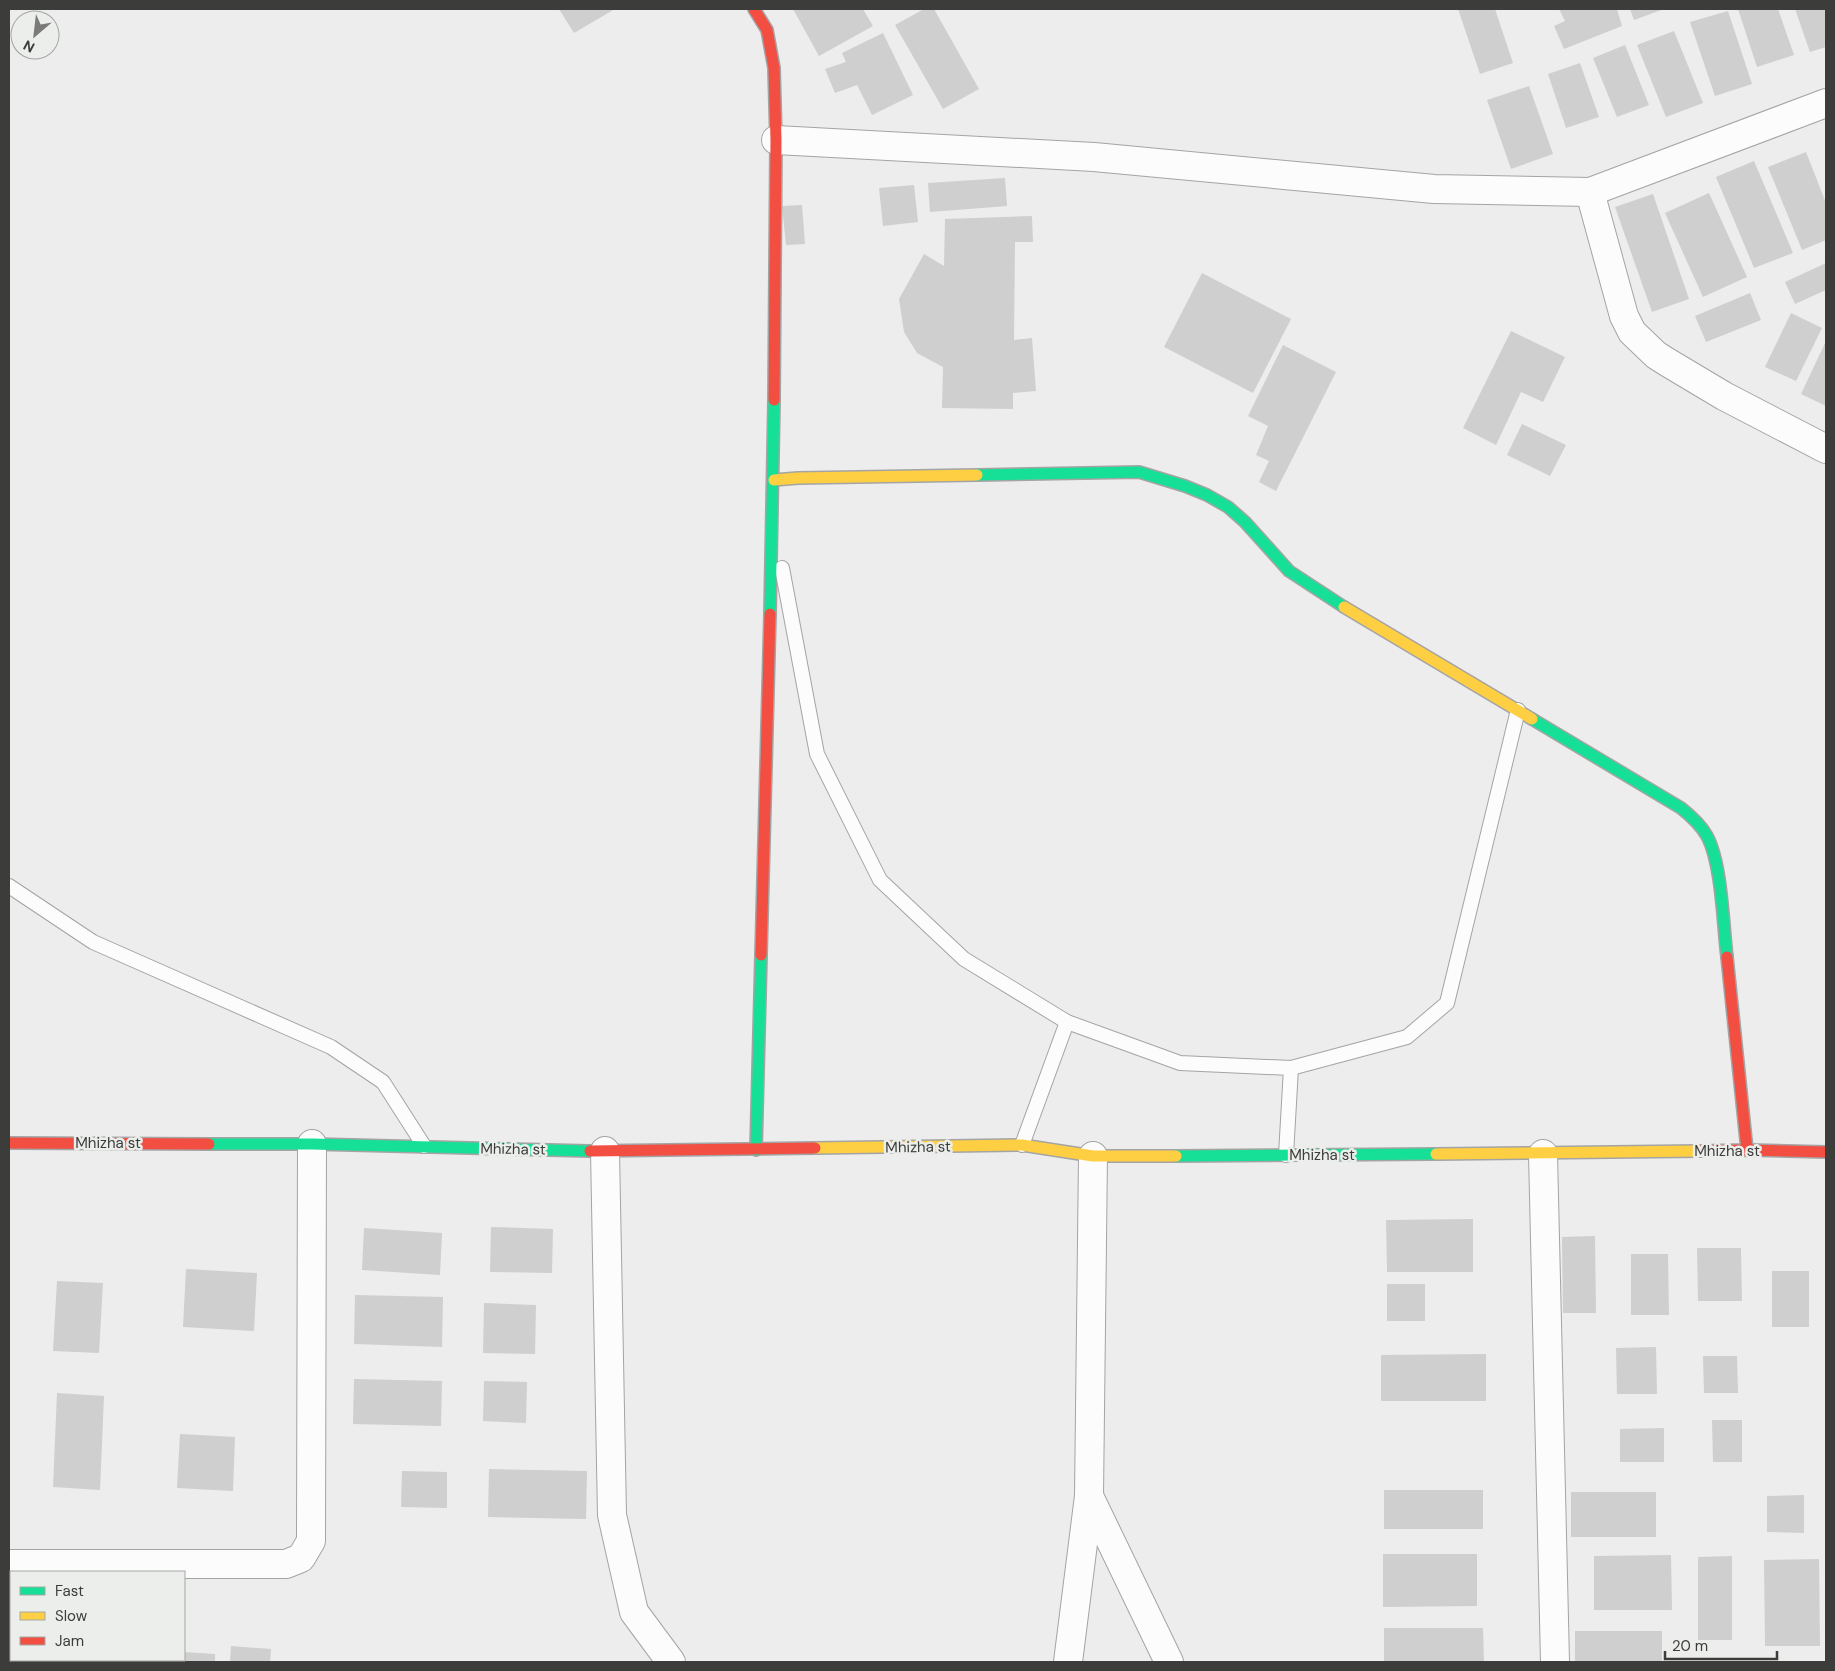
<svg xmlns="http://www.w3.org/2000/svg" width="1835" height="1671" font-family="'DM Sans',sans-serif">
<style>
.building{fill:#cecfce}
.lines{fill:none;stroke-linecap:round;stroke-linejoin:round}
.lane-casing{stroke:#a4a4a4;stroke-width:16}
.street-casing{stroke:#a4a4a4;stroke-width:30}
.fast-casing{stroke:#a4a4a4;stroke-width:14}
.slow-casing{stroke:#a4a4a4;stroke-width:14}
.jam-casing{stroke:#a4a4a4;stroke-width:14}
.lane{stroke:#fcfcfc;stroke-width:14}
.street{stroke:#fcfcfc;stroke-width:28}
.fast{stroke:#16e098;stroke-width:11}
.slow{stroke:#ffcf43;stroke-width:11}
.jam{stroke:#f24e42;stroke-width:11}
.labels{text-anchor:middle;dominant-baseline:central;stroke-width:5;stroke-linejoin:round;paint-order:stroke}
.street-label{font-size:15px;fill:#3c3d3b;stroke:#ebeeeb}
</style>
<rect width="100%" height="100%" fill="#ecedec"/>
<g class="building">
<path d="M 559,9 L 615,9 L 574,33 Z"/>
<path d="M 793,9 L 863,9 L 873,26 L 819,56 Z"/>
<path d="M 924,9 L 934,9 L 979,89 L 943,109 L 895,25 Z"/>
<path d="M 1458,9 L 1495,9 L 1513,63 L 1480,74 Z"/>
<path d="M 1559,9 L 1617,9 L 1622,26 L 1564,49 L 1554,26 L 1565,21 Z"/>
<path d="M 1630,9 L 1664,9 L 1634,20 Z"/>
<path d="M 1738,9 L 1778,9 L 1794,55 L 1757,67 Z"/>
<path d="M 1795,9 L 1826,9 L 1826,47 L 1810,52 Z"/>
<path d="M 1728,11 L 1752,84 L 1715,96 L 1690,22 Z"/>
<path d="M 1674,31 L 1703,103 L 1666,117 L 1637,45 Z"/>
<path d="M 883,33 L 913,95 L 872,115 L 857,85 L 835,93 L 825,69 L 846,62 L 842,53 Z"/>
<path d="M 1625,45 L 1649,105 L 1617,117 L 1593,58 Z"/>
<path d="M 1580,63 L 1599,117 L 1566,128 L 1548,74 Z"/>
<path d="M 1529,86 L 1553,154 L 1511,169 L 1487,100 Z"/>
<path d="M 1806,152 L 1826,203 L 1826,240 L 1802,250 L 1768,167 Z"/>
<path d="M 1754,161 L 1793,253 L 1754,268 L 1716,177 Z"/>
<path d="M 1005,178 L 1007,206 L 930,212 L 928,183 Z"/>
<path d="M 914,185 L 918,222 L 883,226 L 879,188 Z"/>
<path d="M 1709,193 L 1747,277 L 1703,297 L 1665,213 Z"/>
<path d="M 1653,194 L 1689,299 L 1652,312 L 1615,207 Z"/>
<path d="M 802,205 L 805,244 L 786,245 L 782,206 Z"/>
<path d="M 1032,216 L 1033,242 L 1015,242 L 1014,340 L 1032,338 L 1036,391 L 1013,393 L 1013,409 L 942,408 L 943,367 L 917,353 L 904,332 L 899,299 L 924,254 L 944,266 L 945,219 Z"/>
<path d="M 1826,263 L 1826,290 L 1795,304 L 1785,282 Z"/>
<path d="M 1202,273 L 1291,319 L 1253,393 L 1164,347 Z"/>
<path d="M 1750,293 L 1761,320 L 1706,342 L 1695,316 Z"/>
<path d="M 1791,313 L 1822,328 L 1796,381 L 1765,367 Z"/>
<path d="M 1511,331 L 1565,357 L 1543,402 L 1521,392 L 1496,445 L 1463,428 Z"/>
<path d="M 1826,341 L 1826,406 L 1801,394 Z"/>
<path d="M 1283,345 L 1336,372 L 1276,491 L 1259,482 L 1269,461 L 1256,455 L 1268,426 L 1248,416 Z"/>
<path d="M 1522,424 L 1566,445 L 1550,476 L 1507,455 Z"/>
<path d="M 1473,1219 L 1473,1272 L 1387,1272 L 1386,1220 Z"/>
<path d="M 491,1227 L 553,1229 L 552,1273 L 490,1272 Z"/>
<path d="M 364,1228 L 442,1233 L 440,1275 L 362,1270 Z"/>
<path d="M 1595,1236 L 1596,1313 L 1563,1313 L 1562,1237 Z"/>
<path d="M 1697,1248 L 1741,1248 L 1742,1301 L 1698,1301 Z"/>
<path d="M 1631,1254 L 1668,1254 L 1669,1315 L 1631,1315 Z"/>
<path d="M 186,1269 L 257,1273 L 254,1331 L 183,1327 Z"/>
<rect x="1772" y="1271" width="37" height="56"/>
<path d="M 57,1281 L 103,1283 L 99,1353 L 53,1351 Z"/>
<rect x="1387" y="1284" width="38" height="37"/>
<path d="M 355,1295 L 443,1297 L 442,1347 L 354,1344 Z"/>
<path d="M 484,1303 L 536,1305 L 535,1354 L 483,1353 Z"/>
<path d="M 1656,1347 L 1657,1394 L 1617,1394 L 1616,1348 Z"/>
<path d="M 1486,1354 L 1486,1401 L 1381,1401 L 1381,1355 Z"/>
<path d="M 1703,1356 L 1737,1356 L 1738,1393 L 1704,1393 Z"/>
<path d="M 354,1379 L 442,1381 L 441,1426 L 353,1424 Z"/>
<path d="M 484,1381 L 527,1382 L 526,1423 L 483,1421 Z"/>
<path d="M 57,1393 L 104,1396 L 100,1490 L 53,1487 Z"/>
<path d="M 1712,1420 L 1742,1420 L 1742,1462 L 1713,1462 Z"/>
<path d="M 1664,1428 L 1664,1462 L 1620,1462 L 1620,1429 Z"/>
<path d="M 180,1434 L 235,1437 L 233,1491 L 177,1488 Z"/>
<path d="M 489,1469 L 587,1471 L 586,1519 L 488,1517 Z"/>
<path d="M 402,1471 L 447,1472 L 447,1508 L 401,1507 Z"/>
<rect x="1384" y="1490" width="99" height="39"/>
<rect x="1571" y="1492" width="85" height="45"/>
<path d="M 1804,1495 L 1804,1533 L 1767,1532 L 1767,1496 Z"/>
<path d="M 1383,1554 L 1477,1554 L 1477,1606 L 1383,1607 Z"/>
<path d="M 1671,1555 L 1672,1610 L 1594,1610 L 1594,1556 Z"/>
<path d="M 1732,1556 L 1732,1640 L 1698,1640 L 1698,1557 Z"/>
<path d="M 1819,1559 L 1820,1646 L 1765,1646 L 1764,1560 Z"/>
<path d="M 1384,1628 L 1483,1628 L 1484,1662 L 1384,1662 Z"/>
<rect x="1575" y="1631" width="87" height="31"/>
<path d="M 231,1646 L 271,1649 L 270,1662 L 230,1662 Z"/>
<path d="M 184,1652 L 215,1654 L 215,1662 L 170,1662 L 170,1660 L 184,1660 Z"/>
<rect x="32" y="1660" width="34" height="2"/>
<rect x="94" y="1660" width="39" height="2"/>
</g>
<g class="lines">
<defs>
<g id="lane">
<path d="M 782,568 L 817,754 L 880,880 L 964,959 L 1067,1022 L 1022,1145"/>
<path d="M 9,886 L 93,942 L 331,1047 L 383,1082 L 424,1146"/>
<path d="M 1067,1022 L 1180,1063 L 1291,1068 L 1286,1155"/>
<path d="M 1291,1068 L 1407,1037 L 1447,1003 L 1518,710"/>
</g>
<g id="street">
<path d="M 776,140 L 1094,157 L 1434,189 L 1590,192 L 1826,103"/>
<path d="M 1590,192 L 1624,316 L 1632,332 L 1656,355 L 1667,362 L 1724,396 L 1826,449"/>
<path d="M 605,1151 L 612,1515 L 634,1612 L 671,1662"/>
<path d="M 1543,1154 L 1555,1662"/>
<path d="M 1089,1496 L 1169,1662"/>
<path d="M 9,1564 L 286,1564 L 301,1558 L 311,1541 L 312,1144"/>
<path d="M 1068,1662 L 1089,1496 L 1093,1156"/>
</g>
<g id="fast">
<path d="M 977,475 L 1139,472 L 1185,486 L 1207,495 L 1228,507 L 1245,522 L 1289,571 L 1344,607"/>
<path d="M 770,614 L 774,400"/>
<path d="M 1532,719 L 1681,808 C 1691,816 1701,825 1707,836 C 1722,864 1723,925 1727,957"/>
<path d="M 209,1144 L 312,1144 L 590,1151"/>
<path d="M 756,1150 L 761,955"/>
<path d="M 1176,1156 L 1436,1154"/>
</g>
<g id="slow">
<path d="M 774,480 L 798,478 L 977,475"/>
<path d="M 1344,607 L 1532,719"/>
<path d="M 815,1148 L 1022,1145 L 1093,1156 L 1176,1156"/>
<path d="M 1436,1154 L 1701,1151"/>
</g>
<g id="jam">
<path d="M 754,9 L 767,30 L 774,68 L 776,140 L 774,400"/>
<path d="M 761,955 L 770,614"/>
<path d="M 1727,957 L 1747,1150"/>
<path d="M 9,1143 L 209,1144"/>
<path d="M 590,1151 L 815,1148"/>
<path d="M 1701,1151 L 1747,1150 L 1826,1152"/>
</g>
</defs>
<use href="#lane" class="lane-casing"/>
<use href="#street" class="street-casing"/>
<use href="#fast" class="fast-casing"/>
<use href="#slow" class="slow-casing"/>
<use href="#jam" class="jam-casing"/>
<use href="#lane" class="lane"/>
<use href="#street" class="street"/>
<use href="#fast" class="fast"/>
<use href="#slow" class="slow"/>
<use href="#jam" class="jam"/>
</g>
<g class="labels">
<g class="street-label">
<text x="108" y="1143">Mhizha st</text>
<text transform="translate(918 1147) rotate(-1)">Mhizha st</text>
<text transform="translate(513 1149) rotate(1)">Mhizha st</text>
<text x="1727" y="1151">Mhizha st</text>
<text x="1322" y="1155">Mhizha st</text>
</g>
</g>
<rect width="1835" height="1671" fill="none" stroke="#3c3d3b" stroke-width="20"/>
<rect x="10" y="1571" width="175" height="90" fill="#ebeeeb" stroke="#a5a7a5"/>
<rect x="20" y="1587" width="25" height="8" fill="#16e098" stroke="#a5a7a5"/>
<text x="55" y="1596" font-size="15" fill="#3c3d3b">Fast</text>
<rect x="20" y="1612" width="25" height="8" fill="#ffcf43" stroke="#a5a7a5"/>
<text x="55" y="1621" font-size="15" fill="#3c3d3b">Slow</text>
<rect x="20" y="1637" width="25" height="8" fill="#f24e42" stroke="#a5a7a5"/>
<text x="55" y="1646" font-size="15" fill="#3c3d3b">Jam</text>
<g transform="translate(35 35) rotate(208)"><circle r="24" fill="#ebeeeb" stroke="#a5a7a5"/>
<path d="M0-4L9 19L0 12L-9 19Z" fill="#7a7b79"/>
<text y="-8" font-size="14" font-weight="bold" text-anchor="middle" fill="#3c3d3b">N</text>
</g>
<path d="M1665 1651v8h112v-8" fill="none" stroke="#3c3d3b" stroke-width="2.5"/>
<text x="1672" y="1651" font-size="15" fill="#3c3d3b" stroke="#ebeeeb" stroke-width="4" paint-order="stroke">20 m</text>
</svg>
